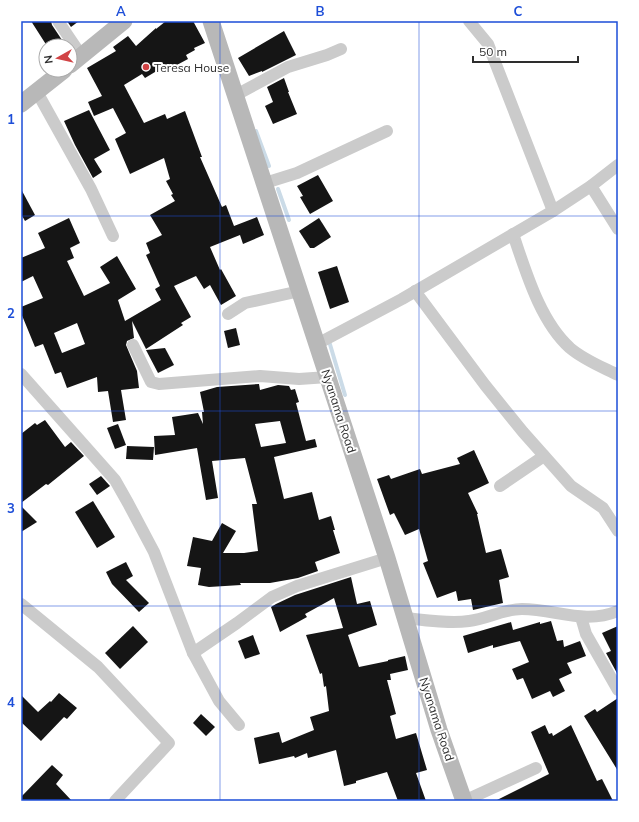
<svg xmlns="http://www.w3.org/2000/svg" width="639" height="822" font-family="Mulish,sans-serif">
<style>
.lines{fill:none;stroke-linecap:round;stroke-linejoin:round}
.stream{stroke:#cbdbe7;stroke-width:4}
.building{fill:#151515;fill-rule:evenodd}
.street{stroke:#cbcbcb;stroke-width:12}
.secondary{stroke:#b8b8b8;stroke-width:17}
.grid{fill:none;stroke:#1d4ed8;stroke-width:1;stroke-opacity:0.55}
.poi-dot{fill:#d14345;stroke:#fff;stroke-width:1.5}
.labels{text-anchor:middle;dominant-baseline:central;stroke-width:4;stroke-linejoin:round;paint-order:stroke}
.poi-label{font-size:12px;fill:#2e2e2e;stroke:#fff;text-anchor:start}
.street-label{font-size:12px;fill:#2e2e2e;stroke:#fff}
.neatline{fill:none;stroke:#1d4ed8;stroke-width:1.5}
.grid-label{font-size:13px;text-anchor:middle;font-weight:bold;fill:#1d4ed8}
</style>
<rect width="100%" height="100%" fill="#fff"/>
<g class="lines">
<g class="stream">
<path d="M 256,131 L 269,166"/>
<path d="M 278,189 L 289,220"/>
<path d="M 329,341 L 345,395"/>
</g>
</g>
<g class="building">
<path d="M 31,21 L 51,21 L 52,25 L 62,40 L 51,46 L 47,46 Z"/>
<path d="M 67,21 L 79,21 L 71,27 Z"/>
<path d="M 166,21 L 193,21 L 205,43 L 194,48 L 195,50 L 186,55 L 188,59 L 162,73 L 160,69 L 145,78 L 142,74 L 124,85 L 144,123 L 165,114 L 167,119 L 185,111 L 202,157 L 200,157 L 222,207 L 226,205 L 234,226 L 257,217 L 264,235 L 243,244 L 240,235 L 210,247 L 220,270 L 221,269 L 236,296 L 221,305 L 210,285 L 204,289 L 196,276 L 174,286 L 191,317 L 181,323 L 183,325 L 146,349 L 132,321 L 134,338 L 127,341 L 126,345 L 137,371 L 139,388 L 121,390 L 126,420 L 113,422 L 108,391 L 98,392 L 97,377 L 67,388 L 61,372 L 55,374 L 43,344 L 35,347 L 21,313 L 21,307 L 43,298 L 33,276 L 21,282 L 21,258 L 45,248 L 38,233 L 69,218 L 80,243 L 70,248 L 74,258 L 67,261 L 84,296 L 110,283 L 100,267 L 117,256 L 136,289 L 118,300 L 125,321 L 161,300 L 155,289 L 160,286 L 146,255 L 150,253 L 146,243 L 162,235 L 150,215 L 175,201 L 171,195 L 173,194 L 166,181 L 170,179 L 164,158 L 130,174 L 115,139 L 126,133 L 113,108 L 94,116 L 88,102 L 102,96 L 87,68 L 116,51 L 113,47 L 128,36 L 136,46 L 156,28 L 156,29 ZM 77,323 L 85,344 L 62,353 L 54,333 Z"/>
<path d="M 284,31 L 296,55 L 262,72 L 262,71 L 249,76 L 238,58 Z"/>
<path d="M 284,78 L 289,92 L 288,92 L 297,114 L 273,124 L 265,106 L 273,102 L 267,87 Z"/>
<path d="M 89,110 L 110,150 L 94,159 L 102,172 L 93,178 L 75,145 L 64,121 Z"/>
<path d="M 318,175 L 333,201 L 310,214 L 300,197 L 303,196 L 297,186 Z"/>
<path d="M 21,189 L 35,215 L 25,221 L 21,214 Z"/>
<path d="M 319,218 L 331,237 L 314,248 L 310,248 L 299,231 Z"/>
<path d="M 337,266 L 349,302 L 330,309 L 318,272 Z"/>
<path d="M 236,328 L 240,345 L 228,348 L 224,331 Z"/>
<path d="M 165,348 L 174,365 L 158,373 L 146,350 Z"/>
<path d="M 259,384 L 260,390 L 278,385 L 289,386 L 291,390 L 295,389 L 299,402 L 296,403 L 306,441 L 315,439 L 317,447 L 274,457 L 284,499 L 312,492 L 319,520 L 331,516 L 335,530 L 333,530 L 340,553 L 315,562 L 318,571 L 298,578 L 270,583 L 240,583 L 241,585 L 209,587 L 198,585 L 201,568 L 187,566 L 193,537 L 212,541 L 222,523 L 236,531 L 223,553 L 244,553 L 258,551 L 252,504 L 257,504 L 245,458 L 212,461 L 218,498 L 206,500 L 197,448 L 155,455 L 154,436 L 175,435 L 172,417 L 198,413 L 203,424 L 202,412 L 204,412 L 200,392 L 217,387 ZM 280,421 L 286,443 L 261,447 L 255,424 Z"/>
<path d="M 45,420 L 65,447 L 71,442 L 84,456 L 48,485 L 46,484 L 21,503 L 21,434 L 35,423 L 37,425 Z"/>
<path d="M 118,424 L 126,445 L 115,449 L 107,428 Z"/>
<path d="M 127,446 L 154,447 L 153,460 L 126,459 Z"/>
<path d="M 474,450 L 489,483 L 468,493 L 478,514 L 477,514 L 486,553 L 501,549 L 509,577 L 499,580 L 503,603 L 473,610 L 471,599 L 458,601 L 456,591 L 437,598 L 423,563 L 428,561 L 419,529 L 405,535 L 394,513 L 390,515 L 377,479 L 389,475 L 391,479 L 420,469 L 422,474 L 460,464 L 457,458 Z"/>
<path d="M 101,476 L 110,486 L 97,495 L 89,484 Z"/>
<path d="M 93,501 L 115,537 L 97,548 L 75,512 Z"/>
<path d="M 21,506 L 37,522 L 21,532 Z"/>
<path d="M 126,562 L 133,576 L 126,580 L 149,603 L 139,612 L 112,584 L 106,572 Z"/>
<path d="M 351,577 L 357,604 L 370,601 L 377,625 L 348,635 L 359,667 L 388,661 L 388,660 L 405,656 L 408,670 L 390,674 L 391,680 L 387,680 L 396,714 L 390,716 L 396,739 L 416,733 L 427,770 L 416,773 L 426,801 L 398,801 L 387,772 L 356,781 L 356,783 L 344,786 L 336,750 L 308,758 L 307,753 L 295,758 L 294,756 L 259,764 L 254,738 L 279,732 L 282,743 L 314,730 L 310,717 L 329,711 L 326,686 L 324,687 L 322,673 L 320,674 L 306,635 L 343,628 L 334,598 L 305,614 L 307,617 L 280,632 L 271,607 L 276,604 L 295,595 Z"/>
<path d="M 551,621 L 557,641 L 563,640 L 564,647 L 580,641 L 586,656 L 567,663 L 572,673 L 559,679 L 565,691 L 553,697 L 550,691 L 532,699 L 523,678 L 517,680 L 512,669 L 529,662 L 520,641 L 493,648 L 493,645 L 468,653 L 463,636 L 511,622 L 513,630 L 540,622 L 540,624 Z"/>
<path d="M 133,626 L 148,642 L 120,669 L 105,653 Z"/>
<path d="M 618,626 L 618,675 L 606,653 L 611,651 L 602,633 Z"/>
<path d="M 253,635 L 260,654 L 245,659 L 238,641 Z"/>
<path d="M 59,693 L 77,708 L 67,719 L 64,717 L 41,741 L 21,722 L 21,695 L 38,712 L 50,701 L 51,702 Z"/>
<path d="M 618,698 L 618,771 L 584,716 L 595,709 L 597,712 Z"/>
<path d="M 201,714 L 215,727 L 206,736 L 193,723 Z"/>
<path d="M 545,725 L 549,734 L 552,733 L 553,736 L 571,725 L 597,781 L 602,779 L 613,801 L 495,801 L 549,774 L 531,732 Z"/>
<path d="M 52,765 L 63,775 L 56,784 L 72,801 L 21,801 L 21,797 Z"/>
</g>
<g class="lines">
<g class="street">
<path d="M 58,21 L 81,55"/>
<path d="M 469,21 L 488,44 L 553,211"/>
<path d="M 37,92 L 91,189 L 113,236"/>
<path d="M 236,95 L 288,67 L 327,55 L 341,49"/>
<path d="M 265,183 L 297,173 L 387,131"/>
<path d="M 591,186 L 618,229"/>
<path d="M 513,234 C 526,272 540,321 570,348 C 584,360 602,367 618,375"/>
<path d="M 415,291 L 485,385 L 523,432 L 571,486 L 603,508 L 618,531"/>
<path d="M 228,314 L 245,303 L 300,291"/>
<path d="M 317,344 L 402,299 L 553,211 L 591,186 L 618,165"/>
<path d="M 133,345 L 151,382 L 159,384 L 260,376 L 299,379 L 328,377"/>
<path d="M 21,374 L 115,480 L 128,503 L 154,552 L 193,653 L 219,701 L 239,725"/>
<path d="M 500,486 L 544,456"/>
<path d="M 21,604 L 98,667 L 169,743 L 115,801"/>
<path d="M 581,617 L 586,634 L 618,690"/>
<path d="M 405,618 C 426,620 448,624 469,621 C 487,619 503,609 522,609 C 556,609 584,625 618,611"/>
<path d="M 193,653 L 237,623 L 272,597 L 297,586 L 387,558"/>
<path d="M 464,801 L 536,768"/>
</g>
<g class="secondary">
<path d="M 211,21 L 387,558 L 439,730 L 464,801"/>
<path d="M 70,65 L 124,21"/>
<path d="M 21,104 L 64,70"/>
</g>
</g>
<path class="grid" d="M 220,21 L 220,801M 419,21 L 419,801M 21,216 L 618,216M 21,411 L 618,411M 21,606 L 618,606"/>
<circle class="poi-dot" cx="146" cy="67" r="4"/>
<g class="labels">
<g class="poi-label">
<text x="154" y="67">Teresa House</text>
</g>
<g class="street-label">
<text transform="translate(339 411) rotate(72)">Nyanama Road</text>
<text transform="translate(437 719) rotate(72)">Nyanama Road</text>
</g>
</g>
<rect width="639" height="822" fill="none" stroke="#ffffff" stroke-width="44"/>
<g transform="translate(58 58) rotate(262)"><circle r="19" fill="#ffffff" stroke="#ababab"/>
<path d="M0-3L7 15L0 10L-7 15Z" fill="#d14345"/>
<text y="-6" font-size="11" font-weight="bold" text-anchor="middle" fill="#2e2e2e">N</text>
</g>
<path d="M473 56v6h105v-6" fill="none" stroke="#2e2e2e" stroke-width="2"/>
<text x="479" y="56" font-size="12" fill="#2e2e2e" stroke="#ffffff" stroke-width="3" paint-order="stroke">50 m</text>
<rect x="22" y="22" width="595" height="778" class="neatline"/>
<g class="grid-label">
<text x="121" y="16">A</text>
<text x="320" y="16">B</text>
<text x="518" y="16">C</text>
<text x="11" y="124">1</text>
<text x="11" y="318">2</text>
<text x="11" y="513">3</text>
<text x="11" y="707">4</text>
</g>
</svg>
